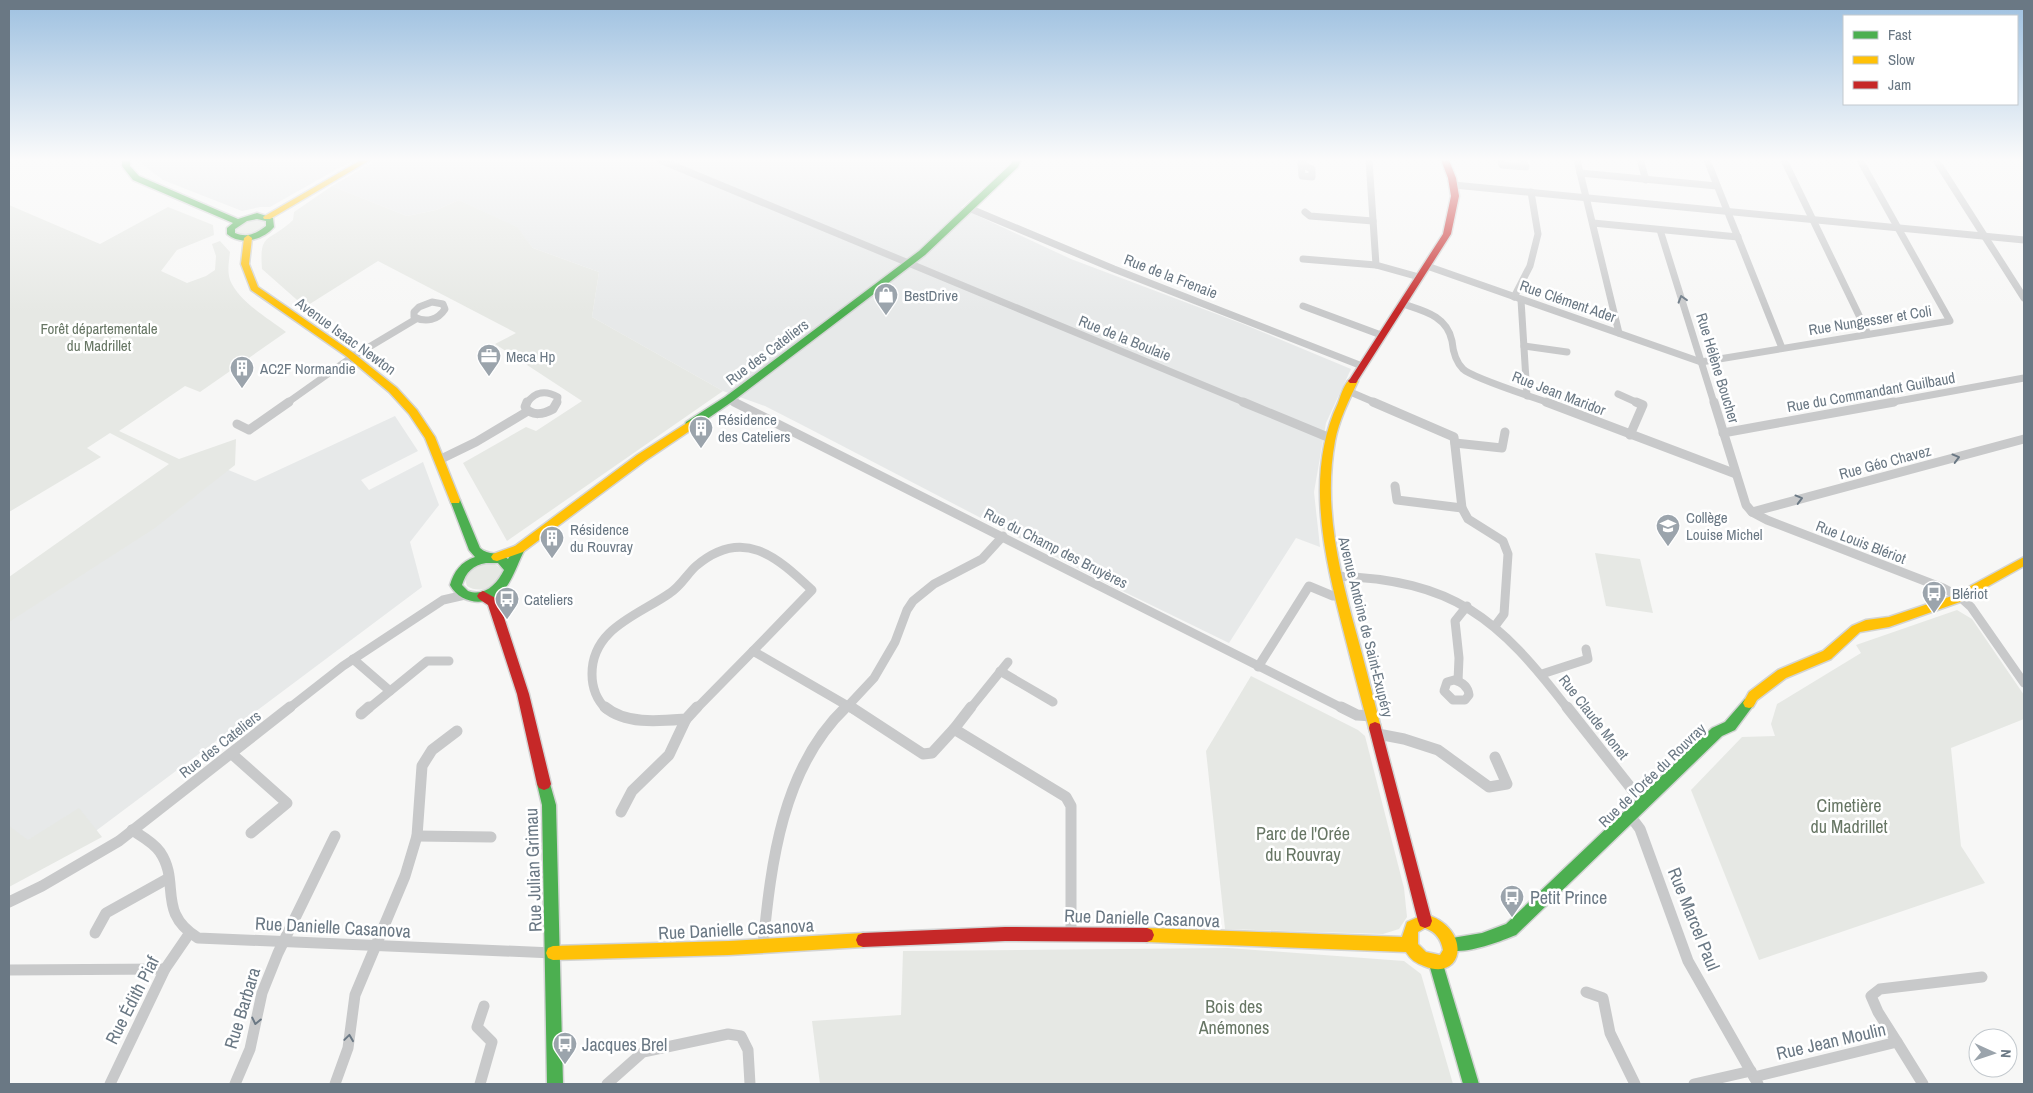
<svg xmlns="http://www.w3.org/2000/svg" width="2033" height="1093" font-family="'Archivo Narrow',sans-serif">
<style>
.built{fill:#e7e9e9}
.green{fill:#e6e8e4}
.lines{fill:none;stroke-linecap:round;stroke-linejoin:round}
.fast-casing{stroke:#d3d4d4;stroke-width:3}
.slow-casing{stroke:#d3d4d4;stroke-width:3}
.jam-casing{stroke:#d3d4d4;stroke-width:3}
.street-far2{stroke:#c8c9ca;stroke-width:7}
.street-far1{stroke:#c8c9ca;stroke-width:9}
.street{stroke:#c8c9ca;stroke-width:11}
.fast{fill:#4caf50;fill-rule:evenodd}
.slow{fill:#ffc107;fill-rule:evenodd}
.jam{fill:#c62828;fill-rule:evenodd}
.oneway{stroke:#6a7884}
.labels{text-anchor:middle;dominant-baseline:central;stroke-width:5;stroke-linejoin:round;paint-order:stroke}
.street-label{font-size:15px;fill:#6a7884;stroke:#fff}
.poi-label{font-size:15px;fill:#6a7884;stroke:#fff;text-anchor:start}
.park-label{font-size:15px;fill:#677664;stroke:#fff}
.near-park-label{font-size:18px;fill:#677664;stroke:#fff}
.near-street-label{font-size:18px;fill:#6a7884;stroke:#fff}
.near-poi-label{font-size:18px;fill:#6a7884;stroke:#fff;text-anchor:start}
</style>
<rect width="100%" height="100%" fill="#f7f7f6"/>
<g class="built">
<path d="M 140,160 L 353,160 L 270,207 L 260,207 L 242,211 L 163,180 L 142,164 Z"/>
<path d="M 377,160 L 1010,160 L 1008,165 L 961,208 L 1071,259 L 1243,324 L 1351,369 L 1326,423 L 1314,492 L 1320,547 L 1296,538 L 1229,643 L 1104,582 L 806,427 L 765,406 L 723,391 L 592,317 L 599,272 L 533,248 L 516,227 L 459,200 L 436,210 L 407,216 L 332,186 Z"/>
<path d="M 395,416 L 418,451 L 361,480 L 369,490 L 423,462 L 439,505 L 410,542 L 422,587 L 85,839 L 25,846 L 9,833 L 9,619 L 226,469 L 255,481 Z"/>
</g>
<g class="green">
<path d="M 332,186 L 407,216 L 436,210 L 459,200 L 517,227 L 533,248 L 599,272 L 592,317 L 723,391 L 507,541 L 463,463 L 526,427 L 536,431 L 582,401 L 495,344 L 516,333 L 378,261 L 305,307 L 262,269 C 259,231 269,243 293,220 L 294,212 Z"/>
<path d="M 9,205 L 100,244 L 168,207 L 213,225 L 214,235 L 177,250 L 161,271 L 187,283 L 206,276 L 215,270 L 216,256 L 212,244 L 220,241 L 230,252 C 229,261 227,271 230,280 C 239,302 268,318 286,332 L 200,392 L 185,386 L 119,431 L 179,459 L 236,439 L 235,465 L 155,528 L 9,622 L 9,577 L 169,464 L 110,433 L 87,448 L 101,457 L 9,512 Z"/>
<path d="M 256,219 L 266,222 L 262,229 L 247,235 L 236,232 L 237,227 L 245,221 Z"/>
<path d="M 1595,553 L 1640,559 L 1653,613 L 1606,606 Z"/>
<path d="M 492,562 L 502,569 C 503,586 480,595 467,586 L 465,579 C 468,567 480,561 492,562 Z"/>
<path d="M 1957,610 L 1972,619 L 2024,695 L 2024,719 L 1951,748 L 1961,846 L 1985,883 L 1759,960 L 1691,790 L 1742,737 L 1775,736 L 1771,724 L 1777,704 L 1861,653 L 1856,645 Z"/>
<path d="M 1251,676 L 1358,730 L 1365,736 L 1404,888 L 1407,917 L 1399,929 L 1383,934 L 1225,929 L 1206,751 Z"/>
<path d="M 79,808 L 102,837 L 9,887 L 9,826 L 28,840 Z"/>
<path d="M 1228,948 L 1404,961 L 1421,974 L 1453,1084 L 820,1084 L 812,1021 L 901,1015 L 903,951 Z"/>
</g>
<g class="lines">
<defs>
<g id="fast">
<path d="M 122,160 L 130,160 L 130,166 L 139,176 L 238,219 L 257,213 L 273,218 L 274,227 C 263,240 241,246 227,234 L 227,228 L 233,223 L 133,180 L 122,166 ZM 257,219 L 266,221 L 266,226 C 256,234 247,238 235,233 L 235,229 L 247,221 Z"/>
<path d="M 1013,160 L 1021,160 L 1018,167 L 925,255 L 733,401 L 694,428 L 686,428 L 685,425 L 686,422 L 725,397 L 919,251 L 1011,164 Z"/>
<path d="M 455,496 L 460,500 L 480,548 C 488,556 500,551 508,559 L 515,546 L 523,546 L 525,549 C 518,562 513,580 503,591 C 488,607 461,605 450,585 C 454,571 461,562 475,557 L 469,550 L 450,500 ZM 486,563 L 498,563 L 504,570 C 497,584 485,597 468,591 L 462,585 C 466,572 473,565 486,563 Z"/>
<path d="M 1749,698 L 1753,699 L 1755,703 L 1735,730 L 1722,736 L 1516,935 C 1499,942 1463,956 1446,949 L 1444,944 L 1446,939 L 1482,933 L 1506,924 L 1712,728 L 1725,722 L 1745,699 Z"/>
<path d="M 544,778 L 549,780 L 556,805 L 563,1084 L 547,1084 L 542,805 L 537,784 L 539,780 Z"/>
<path d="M 1436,957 L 1441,959 L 1443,964 L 1479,1084 L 1463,1084 L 1429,964 L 1431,959 Z"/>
</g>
<g id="slow">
<path d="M 361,160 L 370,160 L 270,219 L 264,219 L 263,217 Z"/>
<path d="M 248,235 L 252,238 L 249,264 L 258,287 L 352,352 L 397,388 L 417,410 L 435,437 L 460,500 L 459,503 L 451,503 L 425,438 L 409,414 L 389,392 L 346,356 L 251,290 L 241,264 L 244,238 Z"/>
<path d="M 1353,378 L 1358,381 C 1349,400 1339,420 1335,441 C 1323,506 1339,570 1356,632 C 1365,664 1373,696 1381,728 L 1380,732 L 1375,734 L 1370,732 L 1369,728 C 1360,696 1352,664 1344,633 C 1325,559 1304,475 1338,403 C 1341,395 1345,380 1353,378 Z"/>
<path d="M 690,421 L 694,422 L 695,425 L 694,428 L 645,461 L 523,552 L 497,561 L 493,560 L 491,557 L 493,554 L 515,546 L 637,455 Z"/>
<path d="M 2024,557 L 2024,566 L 1960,602 L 1889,627 L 1860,632 L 1831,659 L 1786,678 L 1757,700 L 1753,707 L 1749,708 L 1745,707 L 1743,703 L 1749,692 L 1778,670 L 1823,651 L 1852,626 L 1866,620 L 1889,617 L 1952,596 Z"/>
<path d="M 1425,914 C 1473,928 1464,983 1424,966 C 1416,963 1411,960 1406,952 L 1147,942 L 1142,940 L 1140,935 L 1142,930 L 1147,928 L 1402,937 L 1407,922 ZM 1425,928 C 1436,932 1441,939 1443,950 L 1440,955 L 1426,952 L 1418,944 L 1418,932 Z"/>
<path d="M 863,933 L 868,935 L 870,940 L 868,945 L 863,947 L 729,955 L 553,960 L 548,958 L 546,953 L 548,948 L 553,946 L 729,941 Z"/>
</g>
<g id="jam">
<path d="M 1441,160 L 1449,160 L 1456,178 L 1459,196 L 1451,234 L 1356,383 L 1350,383 L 1348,381 L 1350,379 L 1443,234 L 1451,196 L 1448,178 Z"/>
<path d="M 483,591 L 497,599 L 499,602 L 529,694 L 551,784 L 549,788 L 544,790 L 539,788 L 537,784 L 517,694 L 488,605 L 479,599 L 477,596 L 479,593 Z"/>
<path d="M 1375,722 L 1380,724 L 1381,728 L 1432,921 L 1430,926 L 1425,928 L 1420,926 L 1418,921 L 1369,728 L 1370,724 Z"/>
<path d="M 1005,927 L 1147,928 L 1152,930 L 1154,935 L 1152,940 L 1147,942 L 1005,941 L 863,947 L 858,945 L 856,940 L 858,935 L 863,933 Z"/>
</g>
</defs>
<use href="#fast" class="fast-casing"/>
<use href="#slow" class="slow-casing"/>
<use href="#jam" class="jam-casing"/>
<g class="street-far2">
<path d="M 660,160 L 1246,403"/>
<path d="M 1369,160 L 1376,265 L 1419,277"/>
<path d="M 1501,160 L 1502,165 L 1526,167 L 1523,160"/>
<path d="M 1577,160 L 1619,333"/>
<path d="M 1640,160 L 1646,180"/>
<path d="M 1707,160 L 1782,348"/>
<path d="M 1784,160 L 1868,334"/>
<path d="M 1936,160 L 2024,298"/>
<path d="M 1301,164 L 1312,169 L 1312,177 L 1302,176 Z"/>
<path d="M 1301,164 L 1303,160"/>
<path d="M 1580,173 L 1717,186"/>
<path d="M 1454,185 L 2024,240"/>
<path d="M 971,209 L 1114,269 L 1362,366"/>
<path d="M 1305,212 L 1310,216 L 1373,221"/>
<path d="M 1593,223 L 1738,237"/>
<path d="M 1660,230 L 1714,403"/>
<path d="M 1303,259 L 1376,265"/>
<path d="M 1427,266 L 1701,362 L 1950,321 L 1860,160"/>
<path d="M 1514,297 L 1530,266 L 1538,234 L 1531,192"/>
<path d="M 1521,300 L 1527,396"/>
<path d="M 432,302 L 443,304 L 445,309 C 438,320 426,323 414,317 L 414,312 L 419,307 Z"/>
<path d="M 1403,304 C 1424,311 1447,316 1452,341 C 1453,352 1456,362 1463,369 C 1472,378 1533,397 1549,403"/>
<path d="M 1303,306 L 1381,335"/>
<path d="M 1524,346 L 1567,352"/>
<path d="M 1348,391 L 1376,403"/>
<path d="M 1618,394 L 1638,403"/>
<path d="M 729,399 L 737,403"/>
<path d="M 287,403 L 349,359 L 416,319"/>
<path d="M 527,403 C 535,391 546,390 558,397 L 557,403"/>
<path d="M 1887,403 L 2024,378"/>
</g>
<g class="street-far1">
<path d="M 527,402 L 525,407 C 532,417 544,414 553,409 L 557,402"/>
<path d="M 734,402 L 1344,709"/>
<path d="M 1243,402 L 1330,438"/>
<path d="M 1373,402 L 1454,437 L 1462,508 L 1468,519 L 1503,541 L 1508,554 L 1504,614 L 1495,626"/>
<path d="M 1546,402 L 1736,474"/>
<path d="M 1714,402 L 1746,505 L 1752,512 L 1767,520 L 1943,588 L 1960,597 L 1971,607 L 2024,683"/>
<path d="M 237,424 L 249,430 L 289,402"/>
<path d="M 1723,433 L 1894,402"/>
<path d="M 1630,435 L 1643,405 L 1636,402"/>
<path d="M 1455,443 L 1502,448 L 1505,432"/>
<path d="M 441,459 L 476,442 L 528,411"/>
<path d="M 1395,486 L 1397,500 L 1462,508"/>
<path d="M 1752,512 L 2024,439"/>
<path d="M 1335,576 C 1455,580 1498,618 1568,709"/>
<path d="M 753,651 L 853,709"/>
<path d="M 353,659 L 390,691"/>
<path d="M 1258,667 L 1309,586 L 1333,596 L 1340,596"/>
<path d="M 1000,671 L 1053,702"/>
<path d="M 1542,674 L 1588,659 L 1586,649"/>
<path d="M 1454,680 C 1462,682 1468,686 1469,695 L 1465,700 L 1453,700 L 1444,691 L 1447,682 Z"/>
<path d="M 1458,681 L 1459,658 L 1455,621 L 1467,606"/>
<path d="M 288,709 L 343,666 L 443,600 L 465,595"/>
<path d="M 368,709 L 427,661 L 449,661"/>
<path d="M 606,709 C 597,700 592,687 592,674 C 592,628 639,615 670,593 C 681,586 687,574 696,566 C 743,526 777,557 812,590 L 753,651"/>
<path d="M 696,709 L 753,651"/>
<path d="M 845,709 L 874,678 L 895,642 L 907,610 L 913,601 L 934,584 L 982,559 L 1003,536"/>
<path d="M 970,709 L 1008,662"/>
</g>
<g class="street">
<path d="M 605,707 C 626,725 661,721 686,719 L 697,707"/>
<path d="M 851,707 L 923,754 L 932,753 L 954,729 L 1066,797 L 1071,806 L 1071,932"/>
<path d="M 1341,707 L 1357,715 L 1372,716"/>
<path d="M 1567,707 L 1642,802"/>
<path d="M 361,714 L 369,707"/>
<path d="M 954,729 L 971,707"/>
<path d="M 1378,734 L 1404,739 L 1438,750 L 1489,787 L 1507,784 L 1495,757"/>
<path d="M 232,754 L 287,803 L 251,833"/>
<path d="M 621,812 L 632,791 L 669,755 L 686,719"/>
<path d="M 1631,817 L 1640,829 L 1688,961 L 1758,1084"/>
<path d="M 132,830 C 141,836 153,842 160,852 C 181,883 156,912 198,938 L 553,953"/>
<path d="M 417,836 L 491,837"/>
<path d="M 9,902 L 42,886 L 119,841 L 290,707"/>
<path d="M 95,933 L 106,913 L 167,879"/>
<path d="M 763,946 C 771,863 782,768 846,707"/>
<path d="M 9,970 L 165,969"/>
<path d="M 1586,992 L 1603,998 L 1610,1033 L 1635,1084"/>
<path d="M 1897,1042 L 1878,1012 L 1871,996 L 1880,989 L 1982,977"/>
<path d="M 1754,1077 L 1897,1042 L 1923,1084"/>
<path d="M 110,1084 L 165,969 L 189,934"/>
<path d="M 235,1084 L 250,1049 L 262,993 L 278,953 L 335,836"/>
<path d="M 335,1084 L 348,1048 L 355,995 L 405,876 L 417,836 L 422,766 L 432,750 L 457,731"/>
<path d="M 480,1084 L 492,1042 L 477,1027 L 484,1006"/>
<path d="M 607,1084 L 643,1052 L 728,1034 L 741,1036 L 748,1050 L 750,1084"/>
<path d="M 1694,1084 L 1751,1071"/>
</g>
<use href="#fast" class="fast"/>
<use href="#slow" class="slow"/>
<use href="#jam" class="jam"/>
</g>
<defs><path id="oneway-chevron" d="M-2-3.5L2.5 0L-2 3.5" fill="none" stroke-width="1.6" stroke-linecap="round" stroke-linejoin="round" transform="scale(1.25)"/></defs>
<g class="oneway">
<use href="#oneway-chevron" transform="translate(1682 299) rotate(-107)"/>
<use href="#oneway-chevron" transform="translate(1956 458) rotate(-15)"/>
<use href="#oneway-chevron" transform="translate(1799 499) rotate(-15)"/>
<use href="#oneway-chevron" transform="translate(256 1021) rotate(102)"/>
<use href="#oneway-chevron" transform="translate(349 1038) rotate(-82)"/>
</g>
<linearGradient id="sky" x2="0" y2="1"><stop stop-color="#9dc0e0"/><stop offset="0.51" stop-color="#fbfbfb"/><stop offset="1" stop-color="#fbfbfb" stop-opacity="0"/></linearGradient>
<rect width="2033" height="313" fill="url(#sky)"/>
<defs>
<symbol id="shop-pin" viewBox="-11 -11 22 30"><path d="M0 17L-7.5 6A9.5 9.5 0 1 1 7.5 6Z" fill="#9ba4ac" stroke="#fff"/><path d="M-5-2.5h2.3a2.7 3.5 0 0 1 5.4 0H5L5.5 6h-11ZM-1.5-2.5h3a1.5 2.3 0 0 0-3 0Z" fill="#fff"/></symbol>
<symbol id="office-pin" viewBox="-11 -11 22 30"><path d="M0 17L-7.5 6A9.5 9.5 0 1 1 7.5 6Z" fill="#9ba4ac" stroke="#fff"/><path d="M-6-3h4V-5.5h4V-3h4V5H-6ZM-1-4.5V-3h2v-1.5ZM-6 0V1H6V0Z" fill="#fff"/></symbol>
<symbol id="building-pin" viewBox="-11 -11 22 30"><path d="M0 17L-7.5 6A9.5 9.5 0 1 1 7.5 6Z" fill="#9ba4ac" stroke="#fff"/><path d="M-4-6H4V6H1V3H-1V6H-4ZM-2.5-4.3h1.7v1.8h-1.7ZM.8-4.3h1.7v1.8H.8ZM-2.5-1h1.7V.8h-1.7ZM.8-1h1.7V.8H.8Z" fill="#fff"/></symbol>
<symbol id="school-pin" viewBox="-11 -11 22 30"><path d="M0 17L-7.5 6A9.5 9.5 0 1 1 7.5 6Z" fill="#9ba4ac" stroke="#fff"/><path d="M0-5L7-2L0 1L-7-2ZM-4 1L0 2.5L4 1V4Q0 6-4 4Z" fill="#fff"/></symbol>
<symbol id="bus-pin" viewBox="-11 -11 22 30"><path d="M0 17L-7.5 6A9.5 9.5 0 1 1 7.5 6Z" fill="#9ba4ac" stroke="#fff"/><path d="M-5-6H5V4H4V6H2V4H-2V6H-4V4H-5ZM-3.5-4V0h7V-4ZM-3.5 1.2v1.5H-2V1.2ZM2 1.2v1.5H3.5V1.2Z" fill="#fff"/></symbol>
</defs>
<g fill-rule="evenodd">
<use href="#shop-pin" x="872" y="281" width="28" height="38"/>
<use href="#office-pin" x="475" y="342" width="28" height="38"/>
<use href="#building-pin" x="228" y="354" width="28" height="38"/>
<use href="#building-pin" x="687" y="414" width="28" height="38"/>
<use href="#school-pin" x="1654" y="512" width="28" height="38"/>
<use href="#building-pin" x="538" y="524" width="28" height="38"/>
<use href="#bus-pin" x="1920" y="579" width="28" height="38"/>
<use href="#bus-pin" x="493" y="585" width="28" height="38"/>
<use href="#bus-pin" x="1498" y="883" width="28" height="38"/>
<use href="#bus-pin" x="551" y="1030" width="28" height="38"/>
</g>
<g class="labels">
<g class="street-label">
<text transform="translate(1171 276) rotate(21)">Rue de la Frenaie</text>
<text transform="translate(1568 301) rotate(19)">Rue Clément Ader</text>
<text transform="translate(1870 320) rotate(-9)">Rue Nungesser et Coli</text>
<text transform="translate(346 336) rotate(36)">Avenue Isaac Newton</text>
<text transform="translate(1125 338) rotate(22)">Rue de la Boulaie</text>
<text transform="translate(767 352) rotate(-37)">Rue des Cateliers</text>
<text transform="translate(1718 368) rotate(73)">Rue Hélène Boucher</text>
<text transform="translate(1871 392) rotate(-10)">Rue du Commandant Guilbaud</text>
<text transform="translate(1559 393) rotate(21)">Rue Jean Maridor</text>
<text transform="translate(1885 462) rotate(-15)">Rue Géo Chavez</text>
<text transform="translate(1861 542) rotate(21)">Rue Louis Blériot</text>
<text transform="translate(1056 548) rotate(27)">Rue du Champ des Bruyères</text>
<text transform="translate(1366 627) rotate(76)">Avenue Antoine de Saint-Exupéry</text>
<text transform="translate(1594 717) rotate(52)">Rue Claude Monet</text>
<text transform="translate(220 744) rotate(-38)">Rue des Cateliers</text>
<text transform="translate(1652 775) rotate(-44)">Rue de l'Orée du Rouvray</text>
</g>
<g class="poi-label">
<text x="904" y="295">BestDrive</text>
<text x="506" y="356">Meca Hp</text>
<text x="260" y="368">AC2F Normandie</text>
<text x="718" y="419">Résidence<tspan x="718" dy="17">des Cateliers</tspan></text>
<text x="1686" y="517">Collège<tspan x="1686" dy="17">Louise Michel</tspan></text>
<text x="570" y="529">Résidence<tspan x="570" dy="17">du Rouvray</tspan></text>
<text x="1952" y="593">Blériot</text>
<text x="524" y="599">Cateliers</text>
</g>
<g class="park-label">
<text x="99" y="328">Forêt départementale<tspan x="99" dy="17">du Madrillet</tspan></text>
</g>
<g class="near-park-label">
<text x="1849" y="805">Cimetière<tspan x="1849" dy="21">du Madrillet</tspan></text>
<text x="1303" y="833">Parc de l'Orée<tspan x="1303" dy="21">du Rouvray</tspan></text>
<text x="1234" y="1006">Bois des<tspan x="1234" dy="21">Anémones</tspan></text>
</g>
<g class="near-street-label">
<text transform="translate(533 870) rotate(-92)">Rue Julian Grimau</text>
<text transform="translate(1142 918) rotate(2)">Rue Danielle Casanova</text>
<text transform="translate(1694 919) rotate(68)">Rue Marcel Paul</text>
<text transform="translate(333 927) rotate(3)">Rue Danielle Casanova</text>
<text transform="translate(736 929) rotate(-3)">Rue Danielle Casanova</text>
<text transform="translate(132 1000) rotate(-63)">Rue Édith Piaf</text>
<text transform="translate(242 1008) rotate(-73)">Rue Barbara</text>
<text transform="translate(1831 1041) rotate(-13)">Rue Jean Moulin</text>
</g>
<g class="near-poi-label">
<text x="1530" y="897">Petit Prince</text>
<text x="582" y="1044">Jacques Brel</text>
</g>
</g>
<rect width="2033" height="1093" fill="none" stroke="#6a7884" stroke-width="20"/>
<rect x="1843" y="15" width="175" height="90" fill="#ffffff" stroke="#c3c9ce"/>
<rect x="1853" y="31" width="25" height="8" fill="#4caf50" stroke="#c3c9ce"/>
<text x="1888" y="40" font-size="15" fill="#6a7884">Fast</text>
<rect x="1853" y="56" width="25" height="8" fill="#ffc107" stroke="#c3c9ce"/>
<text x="1888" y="65" font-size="15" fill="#6a7884">Slow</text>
<rect x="1853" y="81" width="25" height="8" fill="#c62828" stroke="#c3c9ce"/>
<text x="1888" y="90" font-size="15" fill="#6a7884">Jam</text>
<g transform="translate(1993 1053) rotate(93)"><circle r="24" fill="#ffffff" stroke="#c3c9ce"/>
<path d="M0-4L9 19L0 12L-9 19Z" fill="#9ba4ac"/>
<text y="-8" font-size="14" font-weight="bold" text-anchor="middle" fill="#6a7884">N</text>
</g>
</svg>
